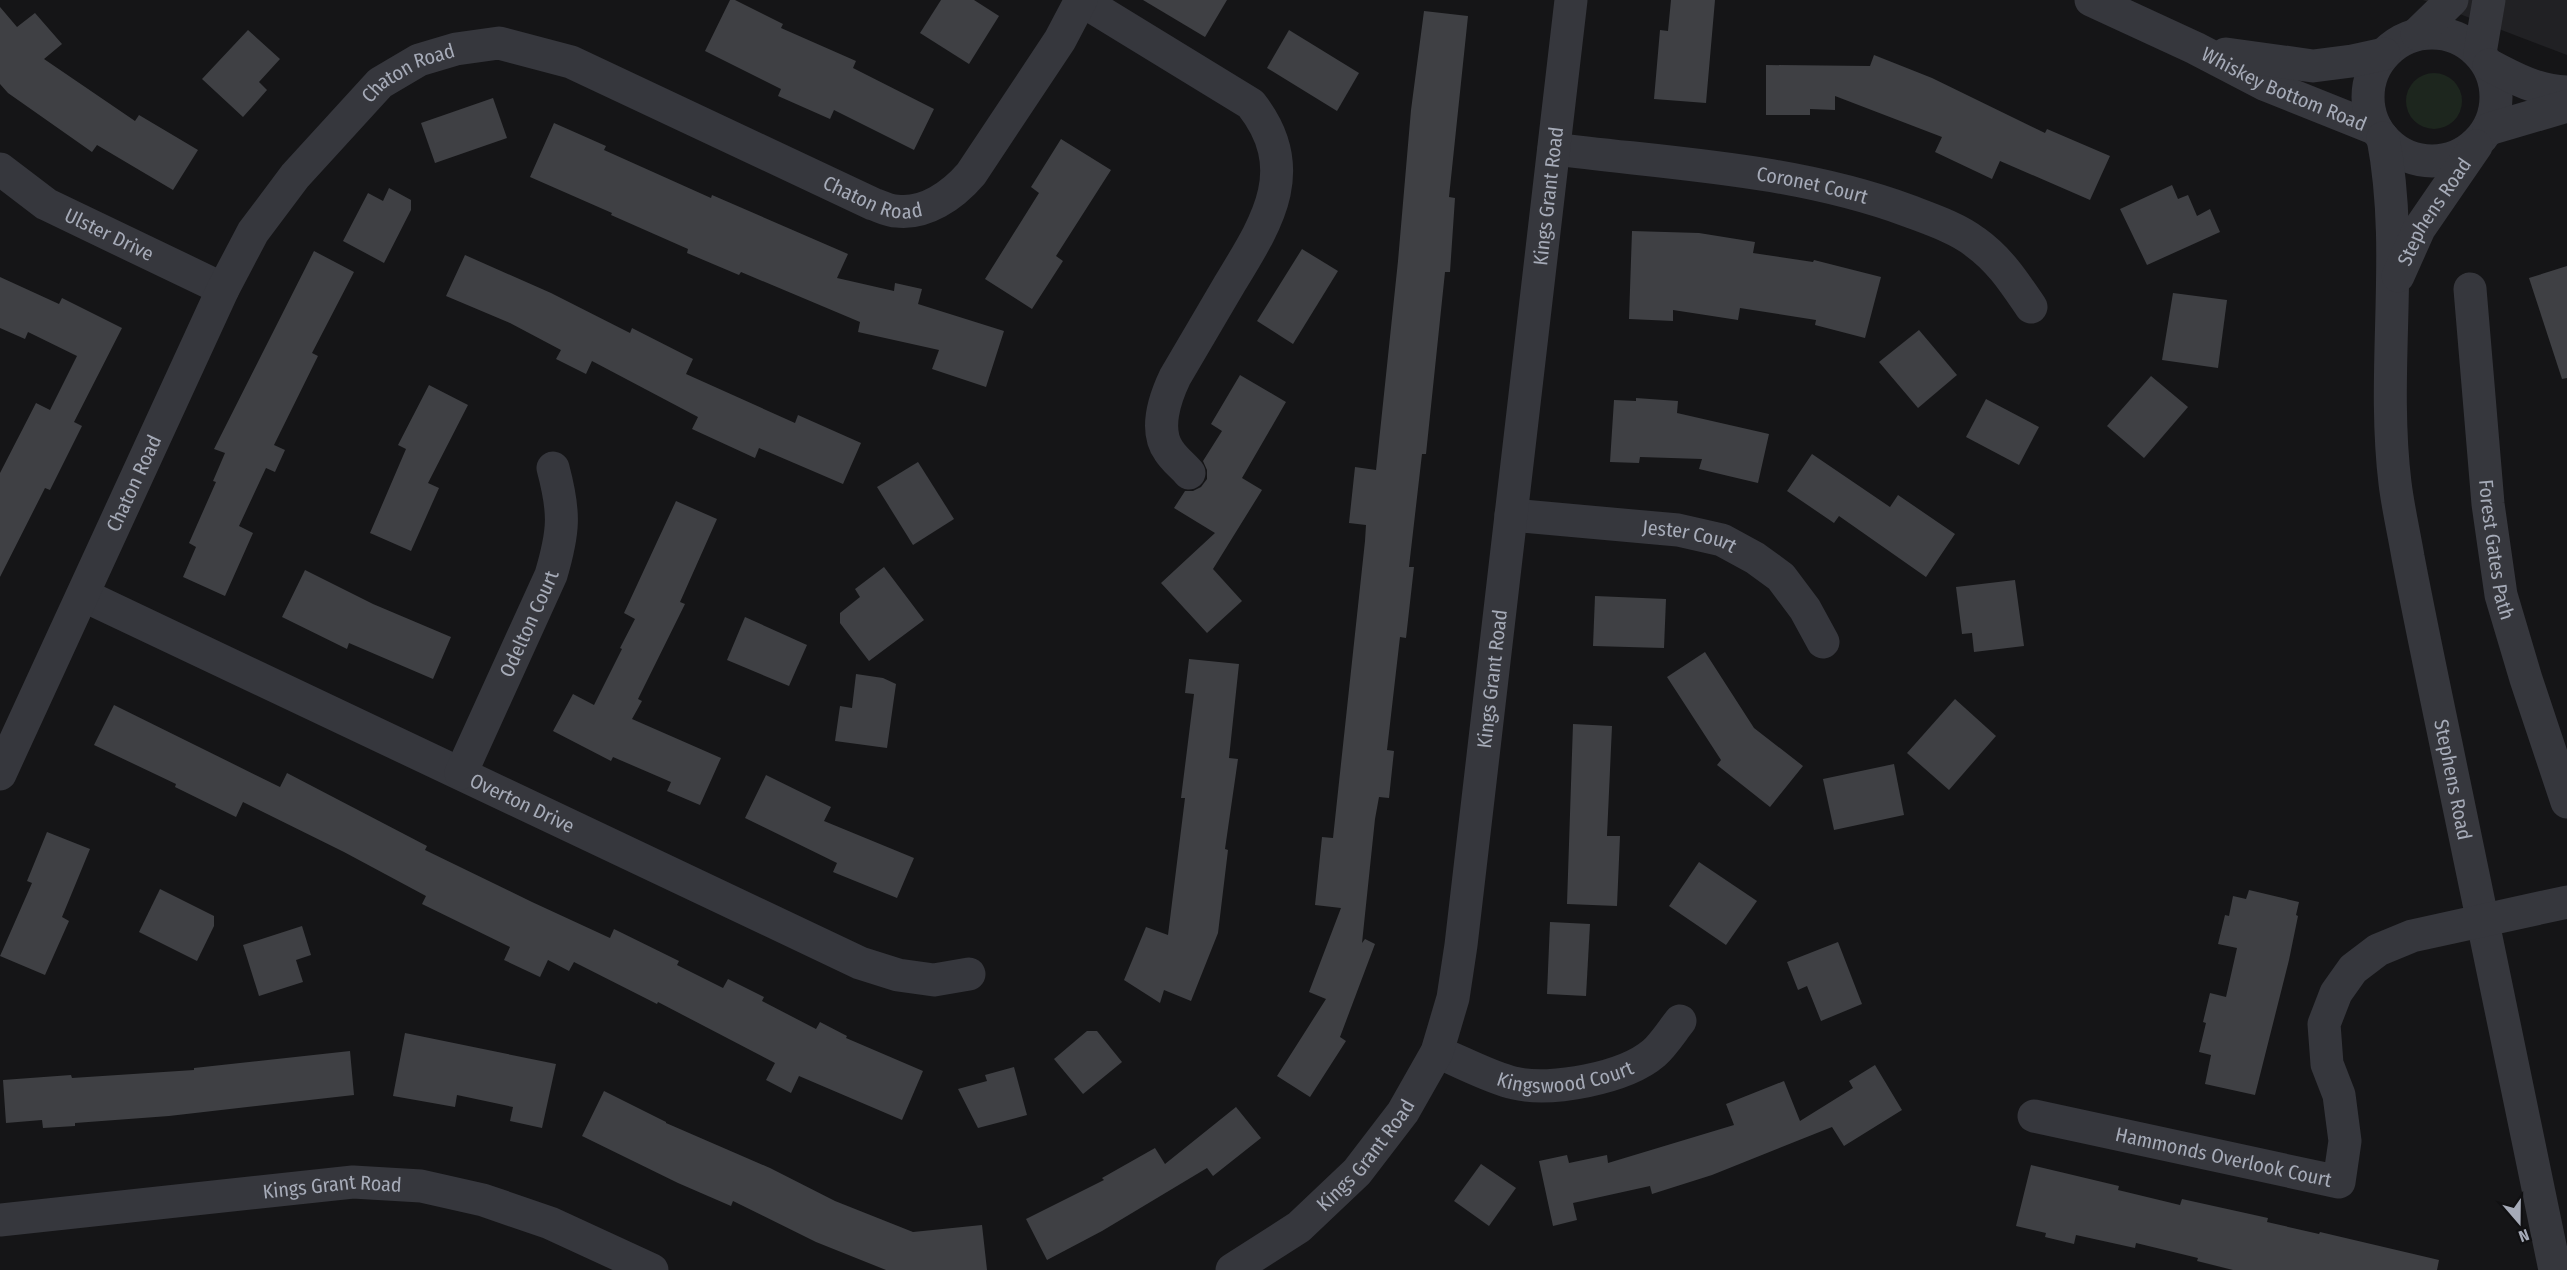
<svg xmlns="http://www.w3.org/2000/svg" width="2567" height="1270" font-family="'Fira Sans Condensed',sans-serif">
<style>
.built{fill:#212124}
.green{fill:#1d261e}
.building{fill:#3f4044}
.lines{fill:none;stroke-linecap:round;stroke-linejoin:round}
.minor{stroke:#36373d;stroke-width:33}
.labels{text-anchor:middle;dominant-baseline:central;stroke-width:4.5;stroke-linejoin:round;paint-order:stroke}
.street-label{font-size:20px;fill:#a6abb8;stroke:#101012}
</style>
<rect width="100%" height="100%" fill="#151517"/>
<path class="built" d="M 2423,0 L 2567,0 L 2567,55 Z"/>
<circle class="green" cx="2434" cy="101" r="28"/>
<g class="building">
<path d="M 730,0 L 735,0 L 783,24 L 781,28 L 856,61 L 853,68 L 934,109 L 914,150 L 834,110 L 830,119 L 778,96 L 781,89 L 705,51 Z"/>
<path d="M 941,0 L 974,0 L 999,16 L 969,64 L 920,33 Z"/>
<path d="M 1143,0 L 1227,0 L 1205,37 Z"/>
<path d="M 1671,0 L 1715,0 L 1706,103 L 1654,99 L 1660,30 L 1668,31 Z"/>
<path d="M 0,7 L 17,27 L 35,13 L 62,44 L 44,59 L 135,121 L 139,115 L 198,150 L 173,190 L 97,145 L 92,152 L 8,93 L 0,84 Z"/>
<path d="M 1424,11 L 1468,16 L 1449,197 L 1455,198 L 1450,272 L 1445,272 L 1426,454 L 1422,454 L 1409,567 L 1414,567 L 1406,638 L 1400,637 L 1387,750 L 1394,751 L 1389,798 L 1379,797 L 1375,819 L 1362,943 L 1365,939 L 1375,944 L 1340,1037 L 1346,1041 L 1310,1097 L 1277,1076 L 1326,999 L 1309,992 L 1341,908 L 1315,905 L 1322,837 L 1333,838 L 1365,541 L 1366,525 L 1349,523 L 1355,467 L 1376,470 L 1398,261 L 1411,110 Z"/>
<path d="M 248,30 L 280,59 L 259,82 L 267,90 L 243,117 L 202,79 Z"/>
<path d="M 1289,30 L 1359,73 L 1337,111 L 1267,68 Z"/>
<path d="M 1874,55 L 1932,78 L 2045,133 L 2047,129 L 2110,156 L 2090,200 L 2000,161 L 1992,179 L 1935,152 L 1942,137 L 1835,96 L 1835,110 L 1810,109 L 1810,115 L 1766,115 L 1766,65 L 1870,66 Z"/>
<path d="M 493,98 L 507,138 L 435,163 L 421,123 Z"/>
<path d="M 554,123 L 606,146 L 604,150 L 711,198 L 712,195 L 848,254 L 837,278 L 894,291 L 895,283 L 922,289 L 918,304 L 1004,331 L 986,387 L 932,369 L 939,350 L 858,332 L 860,322 L 741,272 L 739,275 L 687,253 L 688,249 L 611,215 L 612,213 L 530,177 Z"/>
<path d="M 1061,139 L 1111,170 L 1056,256 L 1063,261 L 1032,309 L 985,279 L 1039,193 L 1031,187 Z"/>
<path d="M 2172,185 L 2178,199 L 2188,195 L 2197,216 L 2210,209 L 2220,232 L 2147,265 L 2120,209 Z"/>
<path d="M 389,188 L 411,200 L 411,210 L 384,263 L 343,241 L 368,193 L 383,201 Z"/>
<path d="M 1632,231 L 1699,233 L 1755,242 L 1753,253 L 1813,262 L 1814,260 L 1881,277 L 1865,338 L 1815,325 L 1816,320 L 1740,308 L 1738,320 L 1673,310 L 1673,321 L 1629,319 Z"/>
<path d="M 1302,249 L 1338,271 L 1293,344 L 1257,321 Z"/>
<path d="M 314,251 L 354,272 L 312,353 L 318,356 L 274,445 L 285,450 L 275,472 L 266,468 L 239,526 L 253,533 L 225,596 L 183,577 L 196,547 L 189,543 L 216,482 L 213,481 L 225,453 L 214,449 Z"/>
<path d="M 465,255 L 551,293 L 630,333 L 632,328 L 693,359 L 686,374 L 795,423 L 798,415 L 861,443 L 843,484 L 759,448 L 755,458 L 692,429 L 698,417 L 592,361 L 586,374 L 556,359 L 561,350 L 510,323 L 446,296 Z"/>
<path d="M 2567,266 L 2567,378 L 2562,379 L 2529,278 Z"/>
<path d="M 0,277 L 59,304 L 62,298 L 122,328 L 74,422 L 82,426 L 50,490 L 45,488 L 0,577 L 0,473 L 36,403 L 50,410 L 77,356 L 28,332 L 25,339 L 0,328 Z"/>
<path d="M 2173,293 L 2227,300 L 2218,368 L 2162,360 Z"/>
<path d="M 1919,330 L 1957,375 L 1918,408 L 1879,362 Z"/>
<path d="M 1240,375 L 1286,402 L 1242,478 L 1262,490 L 1213,569 L 1242,601 L 1207,633 L 1161,583 L 1215,533 L 1174,508 L 1185,491 L 1193,491 L 1201,487 L 1207,479 L 1207,470 L 1203,461 L 1222,431 L 1211,424 Z"/>
<path d="M 2151,376 L 2188,407 L 2144,458 L 2107,426 Z"/>
<path d="M 429,385 L 468,405 L 428,483 L 439,488 L 411,551 L 370,533 L 406,449 L 398,445 Z"/>
<path d="M 1636,398 L 1678,401 L 1677,413 L 1769,434 L 1758,483 L 1699,469 L 1702,459 L 1640,457 L 1639,463 L 1610,462 L 1614,400 L 1636,401 Z"/>
<path d="M 1986,399 L 2039,427 L 2019,465 L 1966,437 Z"/>
<path d="M 1812,454 L 1890,507 L 1898,495 L 1955,534 L 1926,577 L 1839,516 L 1834,523 L 1787,491 Z"/>
<path d="M 918,462 L 954,519 L 913,545 L 877,487 Z"/>
<path d="M 676,501 L 717,519 L 680,602 L 685,604 L 638,699 L 642,701 L 632,719 L 721,758 L 700,805 L 667,791 L 671,782 L 613,757 L 611,761 L 553,731 L 573,694 L 594,705 L 622,649 L 620,648 L 635,619 L 624,613 Z"/>
<path d="M 884,567 L 924,620 L 869,661 L 840,623 L 840,613 L 860,597 L 855,589 Z"/>
<path d="M 305,570 L 373,604 L 451,637 L 433,679 L 349,643 L 347,649 L 282,617 Z"/>
<path d="M 2015,580 L 2024,646 L 1974,652 L 1972,633 L 1962,634 L 1956,587 Z"/>
<path d="M 1595,596 L 1666,599 L 1664,648 L 1593,646 Z"/>
<path d="M 745,617 L 807,645 L 789,686 L 727,660 Z"/>
<path d="M 1705,652 L 1754,728 L 1803,766 L 1770,807 L 1717,765 L 1721,760 L 1667,677 Z"/>
<path d="M 1189,659 L 1239,664 L 1229,758 L 1238,759 L 1225,849 L 1228,850 L 1218,933 L 1191,1001 L 1164,990 L 1160,1003 L 1124,980 L 1146,927 L 1168,935 L 1185,798 L 1181,798 L 1194,694 L 1185,693 Z"/>
<path d="M 856,674 L 883,678 L 896,684 L 887,748 L 835,741 L 840,706 L 852,708 Z"/>
<path d="M 1955,699 L 1996,736 L 1949,790 L 1907,753 Z"/>
<path d="M 114,705 L 280,787 L 287,773 L 427,846 L 425,850 L 532,902 L 610,938 L 614,929 L 679,961 L 677,965 L 723,988 L 728,979 L 764,997 L 762,1001 L 816,1029 L 820,1022 L 847,1036 L 846,1038 L 923,1071 L 902,1120 L 799,1076 L 791,1093 L 766,1080 L 775,1063 L 658,1002 L 657,1004 L 574,962 L 569,971 L 548,960 L 540,977 L 504,960 L 510,947 L 422,904 L 426,896 L 344,852 L 243,802 L 236,817 L 175,787 L 176,784 L 94,745 Z"/>
<path d="M 1573,724 L 1612,726 L 1607,836 L 1620,836 L 1617,906 L 1567,904 Z"/>
<path d="M 1894,764 L 1904,815 L 1834,830 L 1823,779 Z"/>
<path d="M 766,775 L 831,807 L 824,821 L 914,858 L 897,898 L 833,872 L 837,863 L 745,818 Z"/>
<path d="M 47,832 L 90,849 L 62,917 L 69,921 L 45,975 L 0,956 L 32,883 L 27,881 Z"/>
<path d="M 1699,862 L 1757,901 L 1726,945 L 1669,906 Z"/>
<path d="M 160,889 L 214,916 L 214,926 L 197,961 L 139,932 Z"/>
<path d="M 2249,890 L 2299,902 L 2296,915 L 2298,916 L 2289,960 L 2255,1095 L 2205,1084 L 2211,1055 L 2199,1052 L 2206,1023 L 2203,1022 L 2210,993 L 2226,997 L 2237,948 L 2218,944 L 2225,915 L 2229,916 L 2233,896 L 2246,899 Z"/>
<path d="M 1550,922 L 1590,924 L 1586,996 L 1547,994 Z"/>
<path d="M 302,926 L 311,955 L 296,960 L 303,982 L 259,996 L 243,945 Z"/>
<path d="M 1838,942 L 1862,1004 L 1821,1021 L 1807,986 L 1798,990 L 1787,962 Z"/>
<path d="M 1087,1031 L 1097,1031 L 1122,1062 L 1083,1094 L 1054,1059 Z"/>
<path d="M 405,1033 L 556,1064 L 542,1128 L 510,1121 L 513,1107 L 457,1095 L 455,1107 L 393,1096 Z"/>
<path d="M 350,1051 L 354,1095 L 169,1116 L 75,1123 L 75,1126 L 43,1128 L 42,1120 L 6,1123 L 3,1080 L 71,1075 L 72,1078 L 194,1070 L 194,1068 Z"/>
<path d="M 1875,1065 L 1902,1110 L 1844,1146 L 1832,1127 L 1712,1175 L 1652,1194 L 1650,1186 L 1573,1203 L 1577,1220 L 1553,1226 L 1539,1161 L 1567,1155 L 1569,1163 L 1607,1155 L 1608,1163 L 1734,1125 L 1726,1104 L 1784,1081 L 1800,1121 L 1853,1088 L 1849,1081 Z"/>
<path d="M 1014,1067 L 1027,1115 L 978,1128 L 958,1089 L 987,1081 L 985,1075 Z"/>
<path d="M 604,1091 L 666,1122 L 666,1123 L 770,1168 L 835,1201 L 913,1232 L 982,1225 L 987,1270 L 886,1270 L 816,1242 L 733,1201 L 731,1206 L 678,1183 L 582,1136 Z"/>
<path d="M 1236,1107 L 1261,1138 L 1213,1176 L 1207,1168 L 1102,1231 L 1047,1260 L 1026,1219 L 1104,1180 L 1102,1178 L 1155,1148 L 1165,1164 Z"/>
<path d="M 1481,1164 L 1516,1188 L 1489,1226 L 1454,1201 Z"/>
<path d="M 2031,1165 L 2119,1186 L 2118,1190 L 2180,1205 L 2182,1199 L 2268,1218 L 2267,1222 L 2319,1234 L 2320,1232 L 2439,1260 L 2437,1270 L 2233,1270 L 2197,1261 L 2198,1258 L 2136,1243 L 2135,1248 L 2076,1235 L 2074,1244 L 2045,1237 L 2046,1233 L 2016,1226 Z"/>
</g>
<g class="lines">
<g class="minor">
<path d="M 1081,0 L 1251,104 C 1303,170 1266,224 1229,285 C 1211,316 1193,346 1175,377 C 1165,398 1154,430 1169,451 C 1174,459 1183,466 1189,473"/>
<path id="s1" d="M 2091,0 L 2195,48 L 2266,85 L 2376,129"/>
<circle cx="2432" cy="97" r="64"/>
<path d="M 2417,34 L 2452,0"/>
<path d="M 2480,53 L 2489,0"/>
<path d="M 2226,54 L 2313,66 L 2352,61 L 2384,54"/>
<path d="M 2489,65 C 2515,79 2538,91 2567,92"/>
<path d="M 2489,129 L 2567,106"/>
<path id="s2" d="M 2383,138 C 2405,252 2381,368 2395,483 C 2398,508 2404,533 2408,557 C 2420,620 2433,682 2446,744 C 2481,920 2518,1095 2555,1270"/>
<path id="s3" d="M 1554,149 C 1673,164 1796,169 1909,211 C 1930,219 1957,228 1975,242 C 2000,260 2014,282 2031,307"/>
<path id="s4" d="M 0,169 L 46,204 L 223,289"/>
<path id="s5" d="M 2398,276 L 2419,229 L 2476,146"/>
<path id="s6" d="M 2470,289 L 2488,504 L 2501,595 L 2526,679 L 2567,802"/>
<path id="s7" d="M 1511,515 L 1678,530 L 1722,540 L 1755,558 L 1781,577 L 1805,609 L 1823,642"/>
<path id="s8" d="M 83,595 L 860,963 L 898,975 L 934,980 L 969,974"/>
<path id="s9" d="M 461,773 L 551,575 C 564,531 565,513 553,468"/>
<path id="s10" d="M 0,774 L 223,289 L 253,232 L 295,176 L 380,83 L 419,60 L 456,49 L 499,43 L 571,62 L 873,204 C 880,206 888,211 896,211 C 925,215 953,195 971,174 L 1060,40 L 1081,0"/>
<path id="s11" d="M 1437,1052 C 1460,1061 1491,1078 1514,1083 C 1551,1092 1625,1078 1654,1053 C 1664,1044 1672,1031 1680,1021"/>
<path id="s12" d="M 2034,1116 L 2339,1182 L 2345,1141 L 2339,1095 L 2327,1064 L 2324,1024 L 2336,993 L 2353,969 L 2378,950 L 2412,936 L 2567,902"/>
<path id="s13" d="M 0,1220 L 353,1182 L 421,1186 L 483,1200 L 550,1223 L 652,1270"/>
<path id="s14" d="M 1232,1270 L 1299,1227 L 1357,1172 L 1403,1112 L 1437,1052 L 1453,998 L 1461,945 L 1571,0"/>
</g>
</g>
<g class="labels">
<g class="street-label">
<text stroke="none"><textPath href="#s10" startOffset="824">Chaton Road</textPath></text>
<text stroke="none"><textPath href="#s1" startOffset="213">Whiskey Bottom Road</textPath></text>
<text stroke="none"><textPath href="#s3" startOffset="261">Coronet Court</textPath></text>
<text stroke="none"><textPath href="#s10" startOffset="1328">Chaton Road</textPath></text>
<text stroke="none"><textPath href="#s14" startOffset="1168">Kings Grant Road</textPath></text>
<text stroke="none"><textPath href="#s5" startOffset="74">Stephens Road</textPath></text>
<text stroke="none"><textPath href="#s4" startOffset="128">Ulster Drive</textPath></text>
<text stroke="none"><textPath href="#s10" startOffset="320">Chaton Road</textPath></text>
<text stroke="none"><textPath href="#s7" startOffset="180">Jester Court</textPath></text>
<text stroke="none"><textPath href="#s6" startOffset="262">Forest Gates Path</textPath></text>
<text stroke="none"><textPath href="#s9" startOffset="164">Odelton Court</textPath></text>
<text stroke="none"><textPath href="#s14" startOffset="682">Kings Grant Road</textPath></text>
<text stroke="none"><textPath href="#s2" startOffset="648">Stephens Road</textPath></text>
<text stroke="none"><textPath href="#s8" startOffset="486">Overton Drive</textPath></text>
<text stroke="none"><textPath href="#s11" startOffset="135">Kingswood Court</textPath></text>
<text stroke="none"><textPath href="#s14" startOffset="178">Kings Grant Road</textPath></text>
<text stroke="none"><textPath href="#s12" startOffset="194">Hammonds Overlook Court</textPath></text>
<text stroke="none"><textPath href="#s13" startOffset="334">Kings Grant Road</textPath></text>
</g>
</g>
<g transform="translate(2519 1222) rotate(160)" stroke="#101012" stroke-width="4.5" paint-order="stroke">
<path d="M0-4.5L10 22L0 15L-10 22Z" fill="#a6abb8"/>
<text y="-9" font-size="16" font-weight="bold" text-anchor="middle" fill="#a6abb8">N</text>
</g>
</svg>
